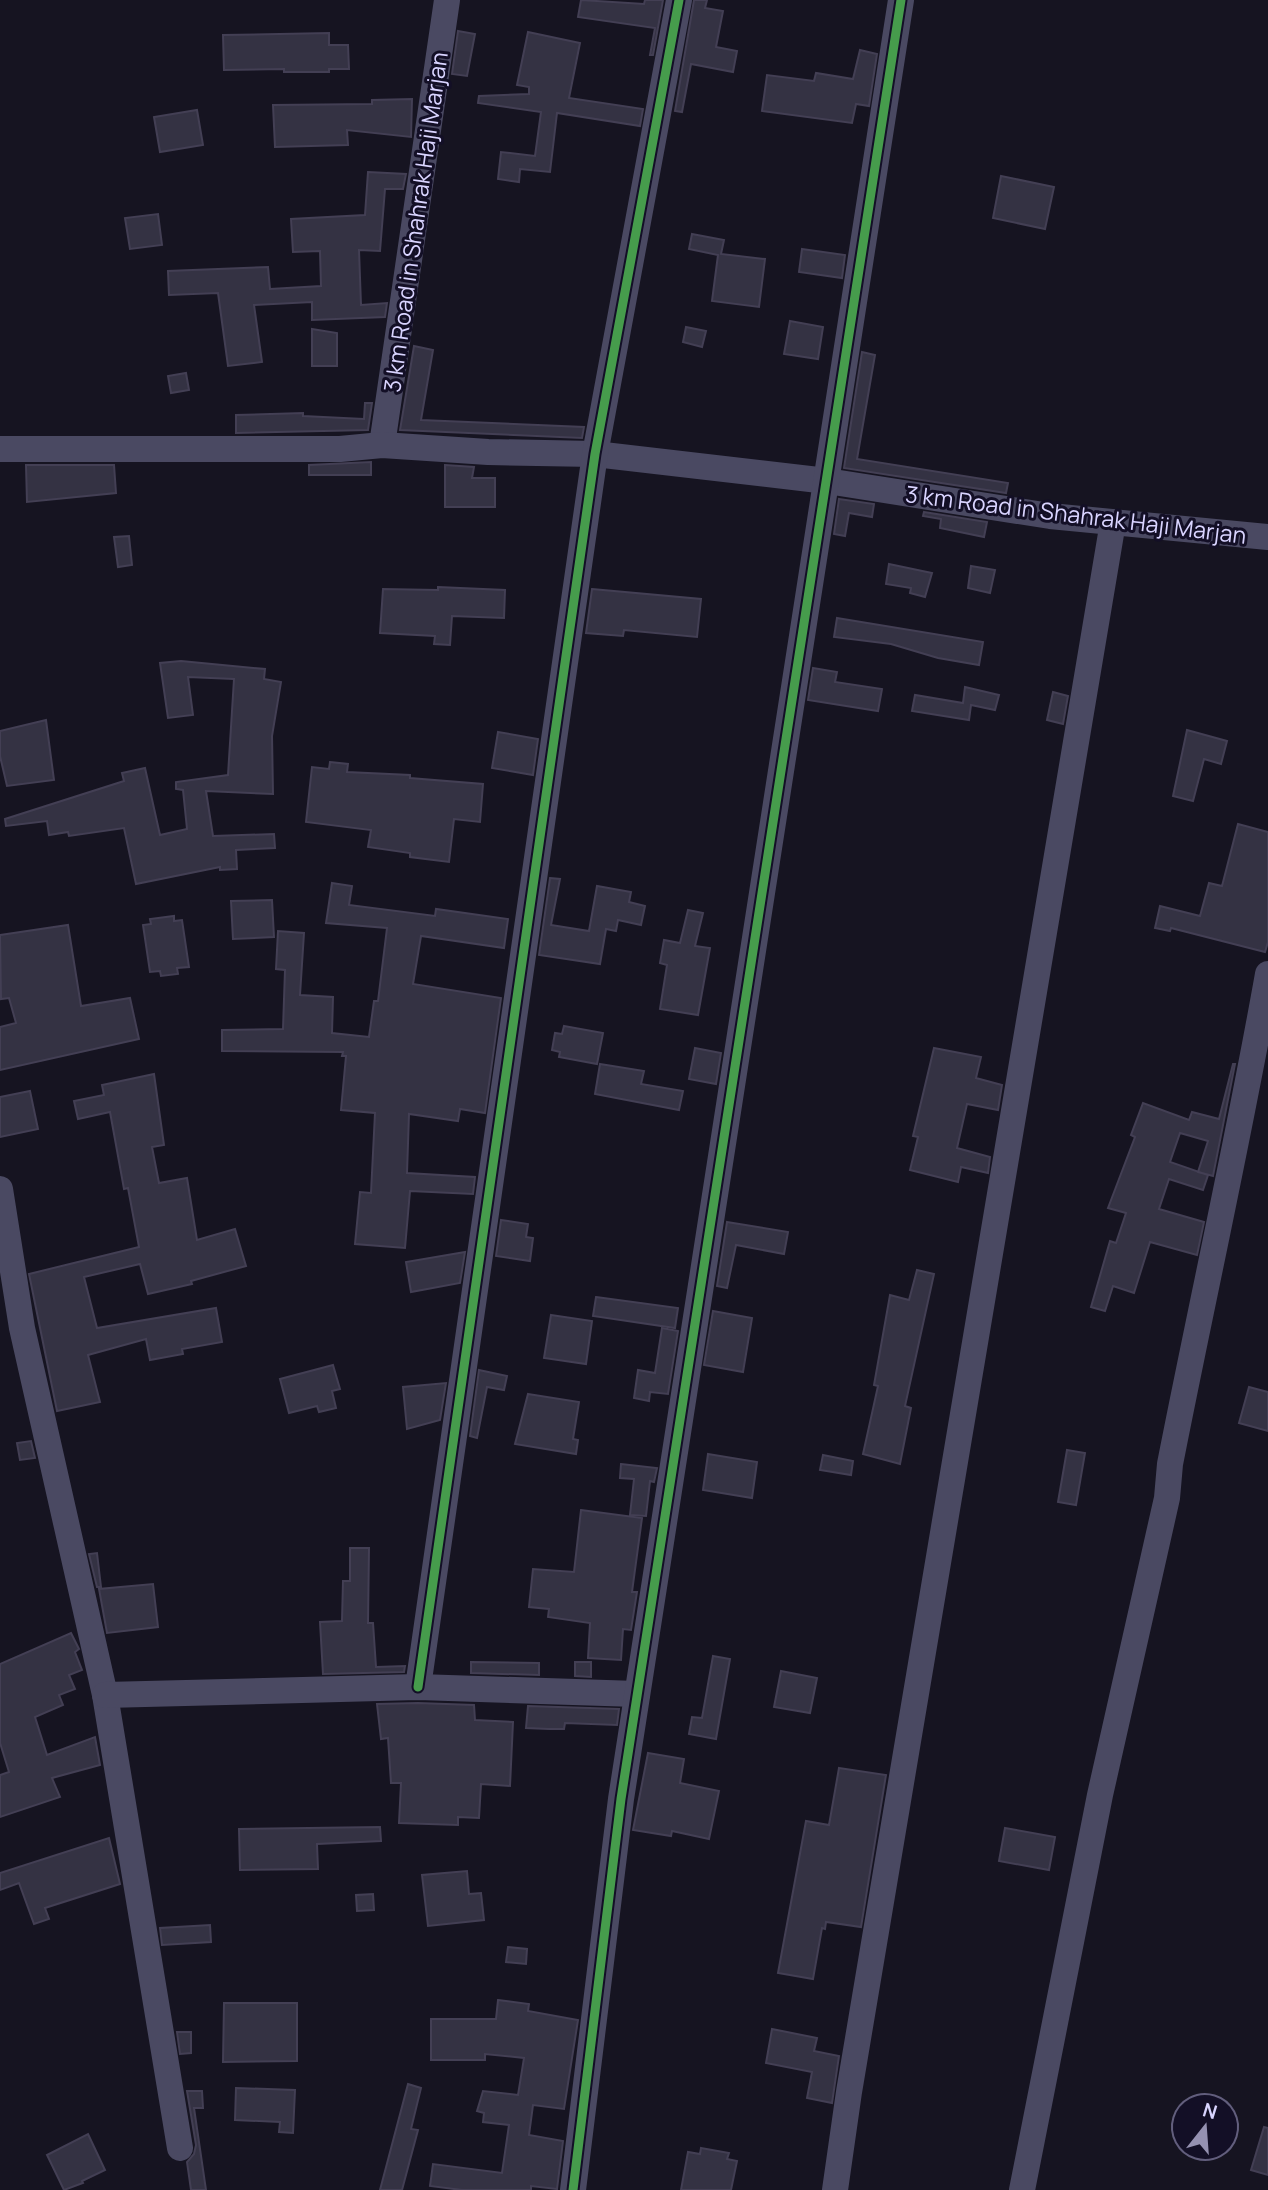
<svg xmlns="http://www.w3.org/2000/svg" width="1268" height="2190" font-family="Manrope,sans-serif">
<style>
.building{fill:#343243;stroke:#433f54;stroke-width:2}
.lines{fill:none;stroke-linecap:round;stroke-linejoin:round}
.minor{stroke:#4a4962;stroke-width:26}
.cycleway-casing{stroke:#130f26;stroke-width:13}
.cycleway{stroke:#469c4c;stroke-width:9}
.labels{text-anchor:middle;dominant-baseline:central;stroke-width:6;stroke-linejoin:round;paint-order:stroke}
.street-label{font-size:23px;fill:#d9d4ff;stroke:#130f26}
</style>
<rect width="100%" height="100%" fill="#161421"/>
<g class="building">
<path d="M 581,0 L 644,4 L 645,0 L 663,0 L 653,55 L 650,55 L 655,28 L 578,17 Z"/>
<path d="M 694,0 L 707,0 L 705,8 L 723,11 L 716,47 L 737,51 L 733,72 L 691,64 L 682,112 L 675,111 Z"/>
<path d="M 458,31 L 475,34 L 467,76 L 452,74 Z"/>
<path d="M 528,32 L 580,43 L 569,98 L 643,109 L 640,126 L 557,113 L 550,172 L 520,169 L 519,182 L 498,179 L 501,152 L 535,156 L 541,112 L 478,103 L 479,96 L 529,94 L 529,87 L 517,85 Z"/>
<path d="M 329,33 L 329,45 L 348,45 L 349,69 L 329,69 L 329,72 L 284,72 L 284,69 L 224,70 L 223,35 Z"/>
<path d="M 860,50 L 877,54 L 869,106 L 856,104 L 852,123 L 762,111 L 767,75 L 814,81 L 816,73 L 853,79 Z"/>
<path d="M 412,99 L 411,137 L 347,130 L 348,145 L 275,147 L 273,105 L 372,104 L 372,100 Z"/>
<path d="M 197,110 L 203,145 L 160,152 L 154,117 Z"/>
<path d="M 368,172 L 406,174 L 403,189 L 385,189 L 380,251 L 359,250 L 361,305 L 387,303 L 385,317 L 312,320 L 312,302 L 254,305 L 262,362 L 228,366 L 218,293 L 169,295 L 168,271 L 268,267 L 270,289 L 321,286 L 320,251 L 293,252 L 291,219 L 365,215 Z"/>
<path d="M 1001,176 L 1054,187 L 1045,229 L 993,218 Z"/>
<path d="M 158,214 L 162,245 L 130,249 L 125,218 Z"/>
<path d="M 692,234 L 724,240 L 721,254 L 765,259 L 759,307 L 712,301 L 718,255 L 689,249 Z"/>
<path d="M 802,249 L 845,255 L 842,278 L 799,272 Z"/>
<path d="M 790,321 L 823,327 L 818,359 L 784,354 Z"/>
<path d="M 686,327 L 706,331 L 702,347 L 683,342 Z"/>
<path d="M 312,329 L 337,333 L 337,366 L 312,366 Z"/>
<path d="M 414,346 L 433,350 L 421,420 L 584,427 L 582,438 L 400,430 Z"/>
<path d="M 862,352 L 875,355 L 857,459 L 1008,483 L 1006,493 L 844,468 Z"/>
<path d="M 186,373 L 189,390 L 171,393 L 168,376 Z"/>
<path d="M 365,403 L 372,403 L 368,430 L 236,433 L 236,415 L 303,413 L 303,416 L 364,419 Z"/>
<path d="M 371,462 L 371,475 L 309,475 L 309,465 Z"/>
<path d="M 26,465 L 114,465 L 116,493 L 27,502 Z"/>
<path d="M 445,465 L 474,467 L 472,478 L 495,478 L 495,507 L 445,507 Z"/>
<path d="M 839,499 L 874,504 L 872,517 L 849,513 L 845,536 L 834,534 Z"/>
<path d="M 924,512 L 987,522 L 984,537 L 940,528 L 941,519 L 923,516 Z"/>
<path d="M 129,536 L 132,565 L 118,567 L 114,537 Z"/>
<path d="M 889,564 L 932,573 L 925,597 L 910,593 L 911,588 L 886,584 Z"/>
<path d="M 971,566 L 995,570 L 990,593 L 968,588 Z"/>
<path d="M 438,587 L 505,590 L 504,618 L 452,616 L 450,645 L 434,644 L 435,636 L 380,633 L 383,589 L 438,590 Z"/>
<path d="M 592,589 L 701,599 L 697,637 L 624,630 L 623,636 L 586,633 Z"/>
<path d="M 837,618 L 983,642 L 979,665 L 938,658 L 891,644 L 834,637 Z"/>
<path d="M 181,661 L 265,669 L 264,679 L 281,682 L 272,736 L 273,794 L 206,791 L 213,836 L 274,834 L 275,848 L 236,850 L 237,869 L 220,870 L 220,867 L 136,884 L 124,828 L 69,836 L 68,832 L 49,835 L 47,821 L 6,826 L 5,819 L 124,781 L 122,773 L 145,768 L 160,835 L 187,829 L 183,790 L 176,789 L 176,782 L 228,775 L 234,679 L 188,677 L 193,715 L 168,718 L 160,663 Z"/>
<path d="M 813,668 L 837,672 L 835,682 L 882,689 L 878,711 L 808,700 Z"/>
<path d="M 965,687 L 999,695 L 995,710 L 971,705 L 969,720 L 912,711 L 915,695 L 963,703 Z"/>
<path d="M 1053,692 L 1068,696 L 1063,724 L 1047,720 Z"/>
<path d="M 46,720 L 54,780 L 7,786 L 0,756 L 0,731 Z"/>
<path d="M 1187,730 L 1227,741 L 1221,764 L 1204,759 L 1193,801 L 1173,796 Z"/>
<path d="M 498,732 L 538,739 L 533,775 L 492,768 Z"/>
<path d="M 330,762 L 348,764 L 347,772 L 410,775 L 410,778 L 483,784 L 480,822 L 454,819 L 449,862 L 410,857 L 410,853 L 368,847 L 371,830 L 306,822 L 312,767 L 329,769 Z"/>
<path d="M 1238,824 L 1268,832 L 1268,942 L 1265,952 L 1171,928 L 1170,931 L 1155,928 L 1160,906 L 1200,916 L 1209,883 L 1222,886 Z"/>
<path d="M 550,878 L 560,879 L 551,925 L 589,931 L 597,886 L 631,892 L 629,902 L 645,906 L 641,925 L 618,920 L 616,931 L 606,929 L 600,964 L 539,955 Z"/>
<path d="M 332,883 L 352,886 L 349,905 L 435,916 L 436,909 L 508,919 L 504,948 L 421,936 L 413,984 L 501,998 L 485,1113 L 460,1109 L 458,1121 L 409,1114 L 407,1173 L 475,1177 L 473,1194 L 410,1191 L 405,1248 L 355,1244 L 360,1192 L 371,1193 L 375,1113 L 341,1110 L 346,1056 L 342,1056 L 343,1052 L 222,1051 L 222,1030 L 283,1029 L 285,970 L 276,969 L 278,931 L 304,933 L 300,995 L 333,997 L 332,1033 L 369,1037 L 374,1001 L 378,1001 L 387,928 L 326,923 Z"/>
<path d="M 272,900 L 274,937 L 233,939 L 231,901 Z"/>
<path d="M 688,910 L 703,913 L 695,946 L 710,948 L 698,1015 L 660,1009 L 667,965 L 660,963 L 664,940 L 680,943 Z"/>
<path d="M 174,916 L 174,921 L 182,920 L 189,967 L 177,968 L 178,974 L 161,976 L 160,971 L 150,972 L 143,925 L 151,924 L 150,919 Z"/>
<path d="M 68,925 L 81,1006 L 130,998 L 139,1039 L 0,1070 L 0,1027 L 16,1023 L 9,998 L 1,999 L 0,935 Z"/>
<path d="M 564,1026 L 603,1033 L 597,1064 L 559,1057 L 560,1052 L 552,1050 L 555,1033 L 562,1034 Z"/>
<path d="M 695,1048 L 721,1053 L 716,1084 L 689,1079 Z"/>
<path d="M 934,1048 L 981,1057 L 976,1078 L 1002,1085 L 998,1110 L 967,1104 L 957,1148 L 990,1157 L 988,1173 L 961,1167 L 958,1182 L 910,1170 L 918,1137 L 913,1136 Z"/>
<path d="M 600,1064 L 644,1071 L 641,1084 L 683,1091 L 679,1110 L 595,1094 Z"/>
<path d="M 1233,1064 L 1235,1064 L 1213,1176 L 1198,1172 L 1208,1141 L 1180,1133 L 1170,1162 L 1208,1175 L 1203,1190 L 1169,1179 L 1159,1209 L 1204,1222 L 1197,1255 L 1150,1242 L 1134,1293 L 1113,1286 L 1105,1311 L 1091,1307 L 1110,1241 L 1116,1243 L 1126,1213 L 1108,1208 L 1135,1137 L 1131,1135 L 1143,1103 L 1189,1120 L 1192,1112 L 1219,1119 Z"/>
<path d="M 154,1074 L 164,1145 L 152,1147 L 159,1183 L 187,1178 L 197,1240 L 235,1229 L 246,1266 L 191,1281 L 192,1284 L 148,1294 L 140,1264 L 84,1277 L 97,1328 L 216,1308 L 222,1342 L 182,1349 L 183,1354 L 150,1360 L 146,1339 L 88,1355 L 100,1402 L 57,1411 L 29,1274 L 139,1247 L 128,1188 L 124,1189 L 110,1112 L 78,1119 L 74,1101 L 104,1095 L 102,1085 Z"/>
<path d="M 30,1091 L 38,1129 L 0,1137 L 0,1097 Z"/>
<path d="M 501,1220 L 528,1224 L 526,1237 L 533,1238 L 530,1261 L 496,1256 Z"/>
<path d="M 727,1222 L 788,1232 L 784,1254 L 736,1245 L 727,1288 L 717,1286 Z"/>
<path d="M 465,1252 L 460,1283 L 411,1292 L 406,1262 Z"/>
<path d="M 917,1270 L 934,1274 L 905,1406 L 911,1408 L 900,1464 L 863,1454 L 878,1386 L 874,1385 L 890,1295 L 909,1300 Z"/>
<path d="M 596,1297 L 678,1308 L 675,1328 L 593,1316 Z"/>
<path d="M 713,1311 L 752,1318 L 743,1372 L 704,1365 Z"/>
<path d="M 551,1315 L 592,1321 L 586,1364 L 544,1358 Z"/>
<path d="M 662,1328 L 678,1331 L 668,1394 L 650,1392 L 649,1401 L 634,1398 L 638,1370 L 655,1373 Z"/>
<path d="M 333,1365 L 340,1389 L 332,1391 L 336,1408 L 319,1412 L 317,1406 L 289,1413 L 280,1379 Z"/>
<path d="M 479,1370 L 507,1376 L 504,1390 L 487,1387 L 477,1438 L 470,1436 Z"/>
<path d="M 446,1383 L 440,1420 L 407,1429 L 403,1387 Z"/>
<path d="M 1249,1387 L 1268,1392 L 1268,1431 L 1239,1423 Z"/>
<path d="M 528,1394 L 579,1402 L 573,1439 L 578,1440 L 576,1454 L 515,1444 Z"/>
<path d="M 31,1441 L 35,1458 L 20,1460 L 17,1443 Z"/>
<path d="M 1067,1450 L 1085,1453 L 1076,1505 L 1058,1502 Z"/>
<path d="M 708,1454 L 757,1462 L 752,1498 L 703,1490 Z"/>
<path d="M 823,1455 L 853,1461 L 851,1475 L 820,1470 Z"/>
<path d="M 621,1464 L 657,1468 L 654,1482 L 650,1481 L 646,1516 L 630,1515 L 634,1479 L 620,1478 Z"/>
<path d="M 581,1510 L 642,1518 L 632,1592 L 637,1592 L 631,1630 L 623,1629 L 621,1660 L 588,1658 L 590,1623 L 548,1617 L 549,1609 L 529,1607 L 533,1569 L 574,1572 Z"/>
<path d="M 350,1548 L 369,1548 L 368,1623 L 373,1623 L 376,1667 L 405,1666 L 404,1672 L 323,1674 L 320,1622 L 342,1621 L 343,1581 L 350,1581 Z"/>
<path d="M 97,1553 L 101,1587 L 97,1587 L 89,1554 Z"/>
<path d="M 153,1584 L 158,1627 L 107,1633 L 99,1589 Z"/>
<path d="M 71,1633 L 79,1649 L 75,1652 L 82,1670 L 69,1675 L 75,1689 L 59,1695 L 63,1705 L 35,1717 L 47,1755 L 95,1737 L 100,1765 L 52,1778 L 60,1797 L 0,1817 L 0,1775 L 9,1772 L 0,1743 L 0,1664 Z"/>
<path d="M 713,1656 L 730,1659 L 716,1739 L 689,1734 L 692,1717 L 702,1718 Z"/>
<path d="M 471,1662 L 539,1663 L 539,1675 L 471,1673 Z"/>
<path d="M 575,1662 L 591,1662 L 591,1677 L 575,1676 Z"/>
<path d="M 781,1671 L 817,1678 L 810,1713 L 774,1707 Z"/>
<path d="M 418,1703 L 474,1705 L 475,1720 L 513,1722 L 510,1786 L 481,1784 L 479,1818 L 458,1817 L 458,1825 L 399,1823 L 401,1783 L 391,1783 L 388,1738 L 381,1739 L 377,1704 Z"/>
<path d="M 528,1706 L 619,1709 L 617,1725 L 565,1723 L 564,1729 L 549,1729 L 526,1728 Z"/>
<path d="M 648,1753 L 684,1759 L 680,1783 L 719,1791 L 709,1839 L 672,1831 L 671,1836 L 633,1830 Z"/>
<path d="M 839,1768 L 886,1775 L 861,1927 L 826,1922 L 825,1929 L 822,1928 L 813,1979 L 778,1973 L 806,1821 L 829,1825 Z"/>
<path d="M 380,1827 L 381,1841 L 317,1844 L 318,1869 L 240,1870 L 239,1829 Z"/>
<path d="M 1005,1828 L 1055,1837 L 1049,1870 L 999,1861 Z"/>
<path d="M 109,1838 L 120,1884 L 45,1908 L 49,1919 L 34,1924 L 19,1883 L 0,1890 L 0,1873 Z"/>
<path d="M 467,1871 L 469,1894 L 481,1893 L 484,1920 L 428,1926 L 422,1875 Z"/>
<path d="M 373,1894 L 374,1910 L 357,1911 L 356,1895 Z"/>
<path d="M 210,1925 L 211,1942 L 162,1945 L 160,1928 Z"/>
<path d="M 508,1947 L 527,1949 L 526,1964 L 506,1962 Z"/>
<path d="M 498,2000 L 529,2004 L 528,2011 L 578,2020 L 564,2109 L 533,2105 L 529,2135 L 563,2141 L 557,2189 L 531,2186 L 531,2190 L 462,2190 L 430,2186 L 433,2164 L 502,2173 L 509,2125 L 483,2122 L 484,2113 L 477,2111 L 483,2091 L 518,2095 L 524,2058 L 485,2054 L 485,2060 L 431,2060 L 431,2019 L 496,2019 Z"/>
<path d="M 224,2003 L 297,2003 L 297,2061 L 223,2062 Z"/>
<path d="M 772,2029 L 817,2038 L 814,2051 L 839,2056 L 832,2103 L 807,2098 L 812,2072 L 766,2063 Z"/>
<path d="M 177,2032 L 191,2032 L 191,2053 L 180,2054 Z"/>
<path d="M 408,2084 L 421,2088 L 411,2129 L 418,2130 L 402,2190 L 380,2190 Z"/>
<path d="M 236,2088 L 295,2090 L 293,2133 L 279,2132 L 280,2122 L 235,2120 Z"/>
<path d="M 187,2091 L 202,2091 L 203,2108 L 194,2108 L 206,2190 L 191,2190 L 187,2162 L 194,2154 L 196,2145 Z"/>
<path d="M 1264,2127 L 1268,2128 L 1268,2175 L 1251,2170 Z"/>
<path d="M 88,2134 L 105,2170 L 82,2181 L 83,2183 L 64,2190 L 47,2155 Z"/>
<path d="M 701,2148 L 729,2153 L 727,2159 L 737,2161 L 731,2190 L 681,2190 L 688,2152 L 700,2154 Z"/>
</g>
<g class="lines">
<g class="minor">
<path d="M 382,445 L 447,0"/>
<path d="M 0,449 L 340,449 L 382,445 L 488,452 L 595,454 L 827,481 L 1050,516 L 1268,537"/>
<path d="M 0,1189 L 22,1328 L 105,1695 L 180,2148"/>
<path d="M 418,1687 L 595,454 L 679,0"/>
<path d="M 105,1695 L 418,1687 L 637,1694"/>
<path d="M 573,2190 L 621,1799 L 901,0"/>
<path d="M 835,2190 L 849,2092 L 1113,522"/>
<path d="M 1022,2190 L 1100,1795 L 1167,1498 L 1170,1464 C 1202,1301 1239,1138 1268,974"/>
</g>
<defs>
<g id="cycleway">
<path d="M 418,1687 L 595,454 L 679,0"/>
<path d="M 573,2190 L 621,1799 L 901,0"/>
</g>
</defs>
<use href="#cycleway" class="cycleway-casing"/>
<use href="#cycleway" class="cycleway"/>
</g>
<g class="labels">
<g class="street-label">
<text transform="translate(415 222) rotate(-82)">3 km Road in Shahrak Haji Marjan</text>
<text transform="translate(1076 514) rotate(7)">3 km Road in Shahrak Haji Marjan</text>
</g>
</g>
<g transform="translate(1205 2127) rotate(17)"><circle r="33" fill="#130f26" stroke="#625e7d" stroke-width="2"/>
<path d="M0-5L12 26L0 18L-12 26Z" fill="#9591b1"/>
<text y="-10" font-size="19" font-weight="bold" text-anchor="middle" fill="#d9d4ff">N</text>
</g>
</svg>
